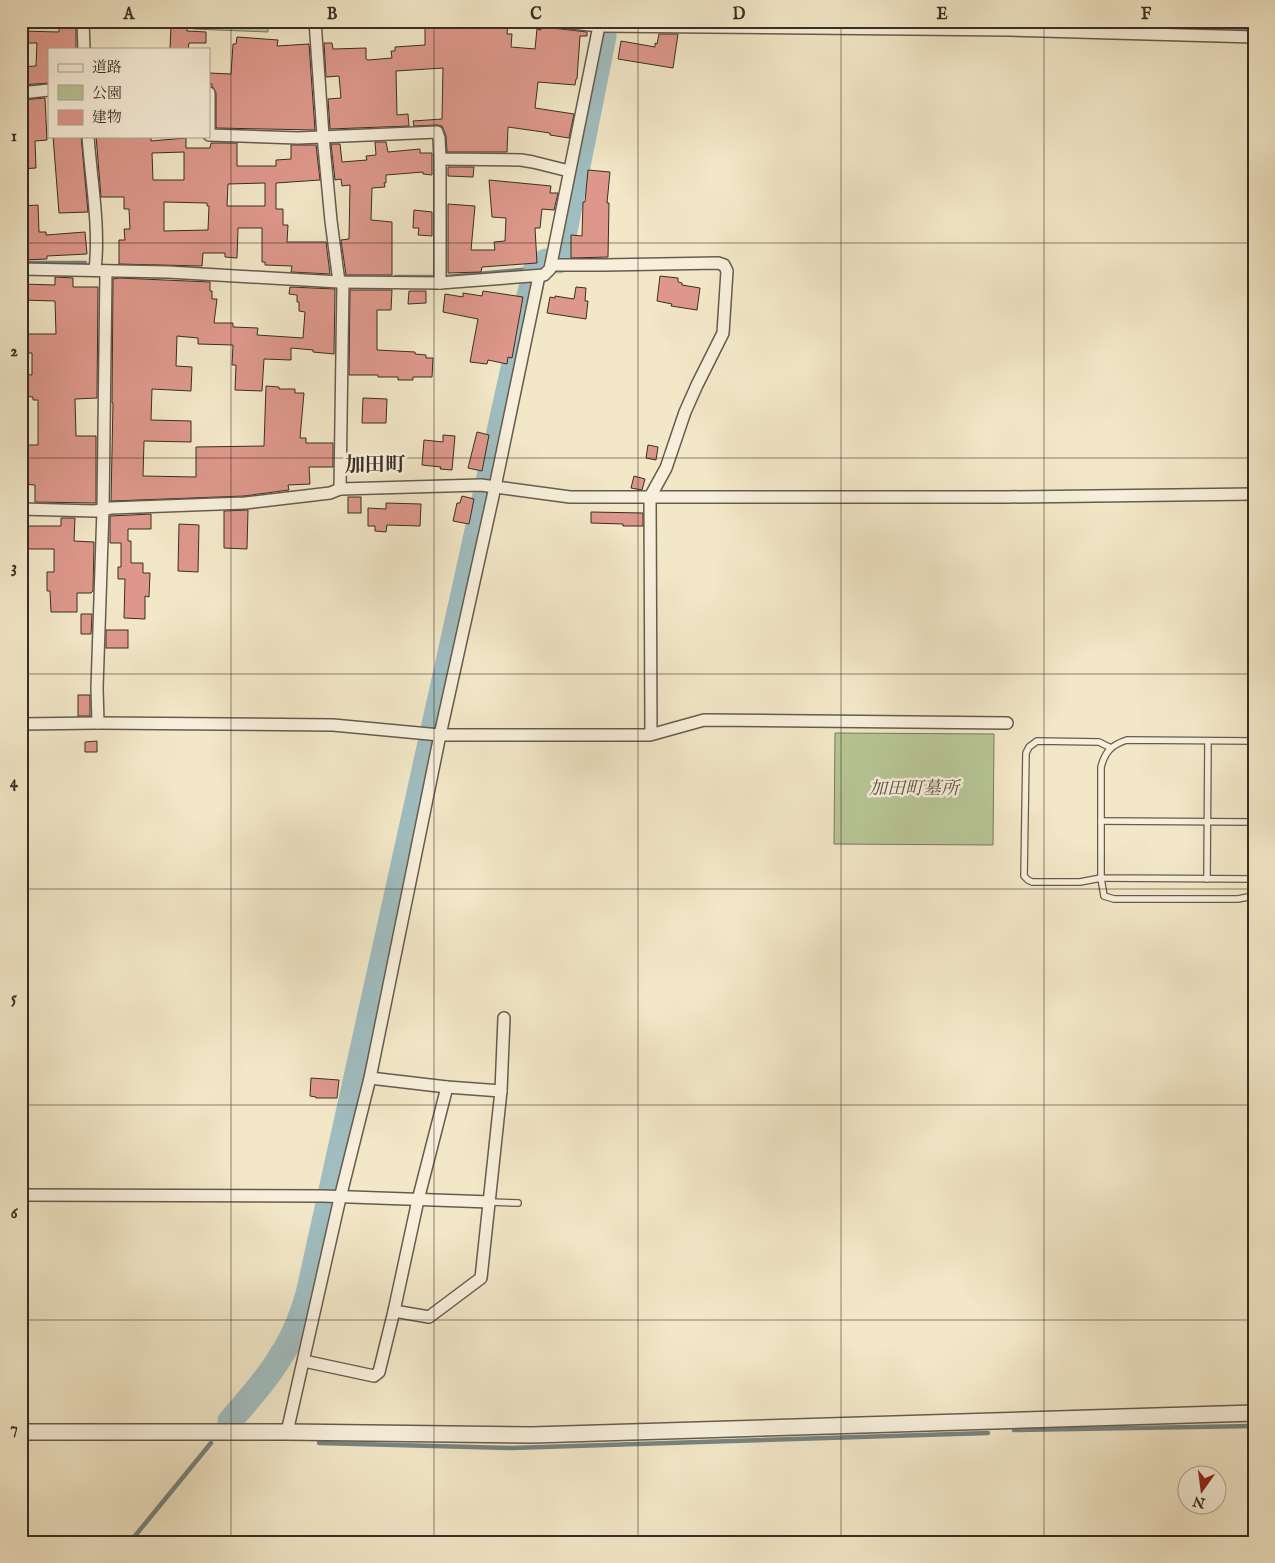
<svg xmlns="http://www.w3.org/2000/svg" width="1275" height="1563" font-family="'IM FELL English','Noto Serif JP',serif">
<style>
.green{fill:#b8c697;stroke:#787a5e}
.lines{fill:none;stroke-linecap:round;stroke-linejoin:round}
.stream{stroke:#768482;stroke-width:4.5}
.river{stroke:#a0bdc0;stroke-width:25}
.building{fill:#de988b;stroke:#382e26;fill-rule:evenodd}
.service-casing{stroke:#665c4e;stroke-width:8}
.minor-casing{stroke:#665c4e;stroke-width:14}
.tertiary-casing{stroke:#665c4e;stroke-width:18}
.service{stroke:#f7efdb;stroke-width:5.5}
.minor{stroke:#f7efdb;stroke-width:11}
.tertiary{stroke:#f7efdb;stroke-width:15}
.grid{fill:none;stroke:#382e26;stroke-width:1;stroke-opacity:0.55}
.labels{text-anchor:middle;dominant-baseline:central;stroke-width:5;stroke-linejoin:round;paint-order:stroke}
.park-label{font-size:18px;font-style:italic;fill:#585442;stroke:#f7efdb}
.quarter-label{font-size:20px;font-weight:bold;fill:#382e26;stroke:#f7efdb}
.neatline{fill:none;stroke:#382e26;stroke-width:2}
.grid-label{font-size:16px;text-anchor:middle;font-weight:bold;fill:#382e26}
</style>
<rect width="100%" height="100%" fill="#f2e7c7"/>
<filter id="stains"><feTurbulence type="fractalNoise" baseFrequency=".004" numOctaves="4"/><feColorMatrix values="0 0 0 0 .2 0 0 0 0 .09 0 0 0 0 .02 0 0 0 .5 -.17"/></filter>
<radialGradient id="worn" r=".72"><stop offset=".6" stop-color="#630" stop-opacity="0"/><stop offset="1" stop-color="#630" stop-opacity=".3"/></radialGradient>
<g class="green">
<path d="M 185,21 L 268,21 L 268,32 L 193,29 L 193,23 L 185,22 Z"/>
<path d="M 835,733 L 994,734 L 993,845 L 834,844 Z"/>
</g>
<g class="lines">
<g class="stream">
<path d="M 1036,21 L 1254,28"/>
<path d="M 21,263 L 85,263"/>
<path d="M 396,277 L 433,277"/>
<path d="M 446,277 L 531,269 L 537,266"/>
<path d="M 1014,1430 L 1254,1426"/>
<path d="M 319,1443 L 511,1448 L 988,1433"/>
<path d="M 130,1542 L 211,1443"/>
</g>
<g class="river">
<path d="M 559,261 L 604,36"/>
<path d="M 536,268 L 546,261"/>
<path d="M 230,1421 C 248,1400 268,1378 282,1354 C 294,1336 302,1314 308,1294 L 531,287"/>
</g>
</g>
<g class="building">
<path d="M 67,21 L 76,21 L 76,49 L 49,49 L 49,83 L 21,85 L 21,67 L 36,66 L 37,43 L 21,43 L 21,31 L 59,32 L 59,27 L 67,28 Z"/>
<path d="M 462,21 L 508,23 L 507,34 L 512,34 L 511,47 L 535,49 L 537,29 L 541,30 L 541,21 L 546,21 L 548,27 L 552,28 L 587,32 L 587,36 L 580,36 L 577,79 L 576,79 L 575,85 L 538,82 L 535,108 L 574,114 L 569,138 L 550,135 L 550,133 L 508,127 L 507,152 L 447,152 L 446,136 L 442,126 L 437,125 L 414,126 L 413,121 L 442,119 L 443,68 L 396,71 L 397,115 L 408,114 L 409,126 L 330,129 L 328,99 L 341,98 L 339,76 L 326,77 L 324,43 L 332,43 L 333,49 L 366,48 L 366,59 L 368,60 L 392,58 L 391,51 L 395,51 L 395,47 L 425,45 L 425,24 L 462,23 Z"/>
<path d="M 171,26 L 187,27 L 187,31 L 206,32 L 206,43 L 189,43 L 188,49 L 170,49 Z"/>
<path d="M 659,34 L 678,34 L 673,68 L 618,59 L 621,41 L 655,47 L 655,43 L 657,44 Z"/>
<path d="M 237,37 L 278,40 L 277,46 L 309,44 L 315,130 L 216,128 L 216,93 L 212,86 L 212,84 L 209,84 L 209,73 L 231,74 L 233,44 L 236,44 Z"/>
<path d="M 45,98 L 47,140 L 35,141 L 36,168 L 21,169 L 21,100 Z"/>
<path d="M 53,136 L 81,136 L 88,212 L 59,213 Z"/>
<path d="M 96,136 L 151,137 L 151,141 L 186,138 L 186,148 L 210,148 L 211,143 L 237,143 L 237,166 L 276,166 L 276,160 L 291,159 L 291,145 L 316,145 L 320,180 L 276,183 L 276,209 L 283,209 L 283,225 L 288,225 L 287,242 L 326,242 L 330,274 L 291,272 L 292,266 L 265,265 L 265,262 L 262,262 L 262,228 L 238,228 L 237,258 L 225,257 L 225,253 L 203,253 L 202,266 L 119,264 L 119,240 L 125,240 L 124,229 L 130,229 L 129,209 L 124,209 L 124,197 L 101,197 ZM 184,152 L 184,180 L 153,180 L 152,153 ZM 265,183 L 265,206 L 227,206 L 228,184 ZM 164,202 L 207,203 L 207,206 L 209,206 L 208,230 L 164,231 Z"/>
<path d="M 375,142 L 386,142 L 388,152 L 420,149 L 420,153 L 432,153 L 432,175 L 423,174 L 423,172 L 386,175 L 386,183 L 384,183 L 385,187 L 372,188 L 371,220 L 392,222 L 392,275 L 346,275 L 341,240 L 349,239 L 350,185 L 342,186 L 341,179 L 335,180 L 331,144 L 340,144 L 342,162 L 367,160 L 366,156 L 376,155 Z"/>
<path d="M 448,167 L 474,167 L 473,177 L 448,176 Z"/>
<path d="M 588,170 L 610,172 L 607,203 L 609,203 L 608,257 L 571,258 L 571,235 L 582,236 L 583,202 L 585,202 Z"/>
<path d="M 489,180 L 551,186 L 550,193 L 558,193 L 554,210 L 542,209 L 540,228 L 535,228 L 537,263 L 482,267 L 481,272 L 448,273 L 448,204 L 475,206 L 471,250 L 495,250 L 494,242 L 505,241 L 506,218 L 492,217 Z"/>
<path d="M 38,205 L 39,232 L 46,232 L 46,235 L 85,232 L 87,254 L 47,256 L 47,259 L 21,260 L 21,206 Z"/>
<path d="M 414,210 L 432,212 L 432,236 L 418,235 L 419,228 L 413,228 Z"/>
<path d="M 660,276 L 678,278 L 678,282 L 682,283 L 682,285 L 700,288 L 697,310 L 671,306 L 672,304 L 657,301 Z"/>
<path d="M 55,277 L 73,278 L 73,287 L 98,287 L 97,398 L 75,399 L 76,436 L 96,436 L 96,503 L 94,503 L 35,502 L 35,485 L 21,484 L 21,445 L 38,445 L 38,400 L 33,400 L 33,397 L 22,396 L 21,374 L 32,375 L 32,353 L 21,353 L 21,334 L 56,334 L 55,301 L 21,300 L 21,284 L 55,285 Z"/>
<path d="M 119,278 L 210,282 L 210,291 L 212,291 L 212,299 L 217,299 L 214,323 L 233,323 L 233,327 L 258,328 L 257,335 L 303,338 L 305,312 L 299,311 L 299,302 L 297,302 L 297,295 L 289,294 L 290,287 L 335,289 L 334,354 L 313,352 L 313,350 L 291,348 L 291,360 L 264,359 L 262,391 L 235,390 L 236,365 L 232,365 L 233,345 L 198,344 L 198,338 L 177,336 L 176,366 L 192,367 L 191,391 L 152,389 L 151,420 L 191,421 L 191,442 L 144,441 L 143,476 L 196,477 L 196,447 L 264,446 L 266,386 L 279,387 L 279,389 L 295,389 L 295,393 L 304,393 L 300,438 L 306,438 L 306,443 L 333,443 L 333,467 L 309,467 L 310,484 L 288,485 L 289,490 L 244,496 L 111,501 L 113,403 L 112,403 L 113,279 Z"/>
<path d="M 576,287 L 586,288 L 585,301 L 588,301 L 586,319 L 547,313 L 550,297 L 555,298 L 555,296 L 574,299 Z"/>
<path d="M 350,290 L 392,290 L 391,310 L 377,310 L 377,350 L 415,352 L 415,354 L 426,355 L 426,358 L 433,358 L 432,377 L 413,377 L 413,380 L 398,380 L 398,377 L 378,377 L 378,375 L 349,375 Z"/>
<path d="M 409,291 L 426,291 L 426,303 L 408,304 Z"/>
<path d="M 483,291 L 523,297 L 512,358 L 508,357 L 507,364 L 488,360 L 487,364 L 470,362 L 478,319 L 443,312 L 445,294 L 463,297 L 463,293 L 482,296 Z"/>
<path d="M 363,398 L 387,399 L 386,423 L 362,423 Z"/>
<path d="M 477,432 L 489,435 L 482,471 L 468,468 Z"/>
<path d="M 443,435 L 455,436 L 452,470 L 440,469 L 441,467 L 422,465 L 424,440 L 443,442 Z"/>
<path d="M 648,445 L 658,447 L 656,460 L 646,458 Z"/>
<path d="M 634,476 L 645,479 L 642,490 L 631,488 Z"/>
<path d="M 462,496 L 474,499 L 469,524 L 453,521 L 457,503 L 460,503 Z"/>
<rect x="348" y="497" width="13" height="16"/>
<path d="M 386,503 L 421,504 L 420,526 L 387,525 L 386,532 L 375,531 L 375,526 L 368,526 L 368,508 L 386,509 Z"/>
<path d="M 248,510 L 247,549 L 224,548 L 224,511 Z"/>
<path d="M 591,512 L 643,513 L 643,526 L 623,526 L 623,524 L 591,523 Z"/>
<path d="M 151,514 L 151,529 L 128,529 L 128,541 L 131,541 L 131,563 L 143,563 L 143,573 L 150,573 L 149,597 L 145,596 L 145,619 L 124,618 L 125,579 L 118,579 L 118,567 L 121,567 L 121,543 L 110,543 L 110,516 Z"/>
<path d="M 61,518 L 75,518 L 74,541 L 94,542 L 93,591 L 91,593 L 77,593 L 77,612 L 51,612 L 50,591 L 47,591 L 47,572 L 54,572 L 54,549 L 21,549 L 21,529 L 23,529 L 23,526 L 61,526 Z"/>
<path d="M 179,524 L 199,525 L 198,572 L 178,571 Z"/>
<path d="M 81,614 L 92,614 L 91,634 L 81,634 Z"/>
<rect x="106" y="630" width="22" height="18"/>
<rect x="78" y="695" width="12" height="21"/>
<path d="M 97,741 L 97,752 L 85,752 L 85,742 Z"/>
<path d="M 311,1078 L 339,1080 L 337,1098 L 316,1098 L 316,1097 L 310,1096 Z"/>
</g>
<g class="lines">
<defs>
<g id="service">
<path d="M 1254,741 L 1127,740 C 1111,745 1105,752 1101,767 L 1101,878 L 1254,879"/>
<path d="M 1111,748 L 1099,742 L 1037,741 L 1029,747 L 1026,753 L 1024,876 L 1028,880 L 1032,882 L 1080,882 L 1101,878 L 1104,896 L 1114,899 L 1238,899 L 1248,897 L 1254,893"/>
<path d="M 1101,821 L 1254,822"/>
<path d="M 1207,879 L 1208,741"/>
<path d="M 490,1202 L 518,1203"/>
</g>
<g id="minor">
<path d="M 83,21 L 84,49"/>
<path d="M 315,21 L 323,136 L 331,221 L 339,282"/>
<path d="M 553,21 L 599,26 L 1009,30 L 1254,37"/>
<path d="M 21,93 L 49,90"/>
<path d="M 209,93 L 209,135 L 298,138 L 437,132 L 439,138 L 440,159 L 521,160 L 533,162 L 569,171"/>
<path d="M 88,136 C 91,180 100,226 95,270"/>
<path d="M 440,159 L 440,283"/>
<path d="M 551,265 L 604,265 L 718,263 L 724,265 L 727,271 L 723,333 L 697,385 L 685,412 L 666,468 L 650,497"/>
<path d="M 21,269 L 168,272 L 339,282 L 440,283 L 544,275 L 550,269 L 600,21"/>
<path d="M 340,489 L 343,282"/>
<path d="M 650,497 L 651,734"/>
<path d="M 21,509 L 95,511 L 111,508 L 245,503 L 330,493 L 340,489 L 481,485 L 570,497 L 1007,497 L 1254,494"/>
<path d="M 98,723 L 97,688 L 103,509 L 106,271"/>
<path d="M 21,724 L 98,723 L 333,725 L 440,735 L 650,735 L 704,720 L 1007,723"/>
<path d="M 370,1078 L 447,1087 L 501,1091"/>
<path d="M 21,1195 L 323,1196 L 490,1202"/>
<path d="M 394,1311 L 429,1317 L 481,1278 L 501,1091 L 504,1018"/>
<path d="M 304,1361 L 374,1376 L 379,1372 L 394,1311 L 418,1200 L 447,1087"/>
<path d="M 287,1432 L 340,1198 L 370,1078 L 440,735 L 495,487 L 539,276"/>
</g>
<path id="tertiary" d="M 21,1432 L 287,1432 L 532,1435 L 1254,1413"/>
</defs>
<use href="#service" class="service-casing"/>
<use href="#minor" class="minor-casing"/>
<use href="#tertiary" class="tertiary-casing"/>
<use href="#service" class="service"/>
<use href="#minor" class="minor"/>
<use href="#tertiary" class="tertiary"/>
</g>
<path class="grid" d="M 231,21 L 231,1542M 434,21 L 434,1542M 638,21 L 638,1542M 841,21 L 841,1542M 1044,21 L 1044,1542M 21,243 L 1254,243M 21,458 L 1254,458M 21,674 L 1254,674M 21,889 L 1254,889M 21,1105 L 1254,1105M 21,1320 L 1254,1320"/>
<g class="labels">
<g class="park-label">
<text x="914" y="789">加田町墓所</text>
</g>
<g class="quarter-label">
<text x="375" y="465">加田町</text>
</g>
</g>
<rect width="1275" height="1563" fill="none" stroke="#f2e7c7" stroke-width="55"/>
<rect x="48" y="48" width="162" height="90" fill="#f7efdb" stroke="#aba293"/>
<rect x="58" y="64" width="25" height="8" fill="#f7efdb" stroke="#aba293"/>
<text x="92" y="72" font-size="15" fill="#382e26">道路</text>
<rect x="58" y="85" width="25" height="15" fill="#b8c697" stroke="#aba293"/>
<text x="92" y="98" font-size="15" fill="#382e26">公園</text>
<rect x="58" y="110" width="25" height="15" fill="#de988b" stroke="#aba293"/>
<text x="92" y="122" font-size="15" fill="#382e26">建物</text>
<g transform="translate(1202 1490) rotate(194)"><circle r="24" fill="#f7efdb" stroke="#aba293"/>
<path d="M0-4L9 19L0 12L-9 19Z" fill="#8f2418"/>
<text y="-8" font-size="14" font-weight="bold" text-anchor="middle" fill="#382e26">N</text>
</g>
<rect x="28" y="28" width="1220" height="1508" class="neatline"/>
<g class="grid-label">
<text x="129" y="19">A</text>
<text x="332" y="19">B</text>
<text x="536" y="19">C</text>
<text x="739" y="19">D</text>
<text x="942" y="19">E</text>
<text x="1146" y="19">F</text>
<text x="14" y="141">1</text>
<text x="14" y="356">2</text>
<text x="14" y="572">3</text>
<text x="14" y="787">4</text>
<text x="14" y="1003">5</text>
<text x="14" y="1218">6</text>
<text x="14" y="1433">7</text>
</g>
<rect width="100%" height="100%" filter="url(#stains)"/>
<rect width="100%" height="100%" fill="url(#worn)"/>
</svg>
